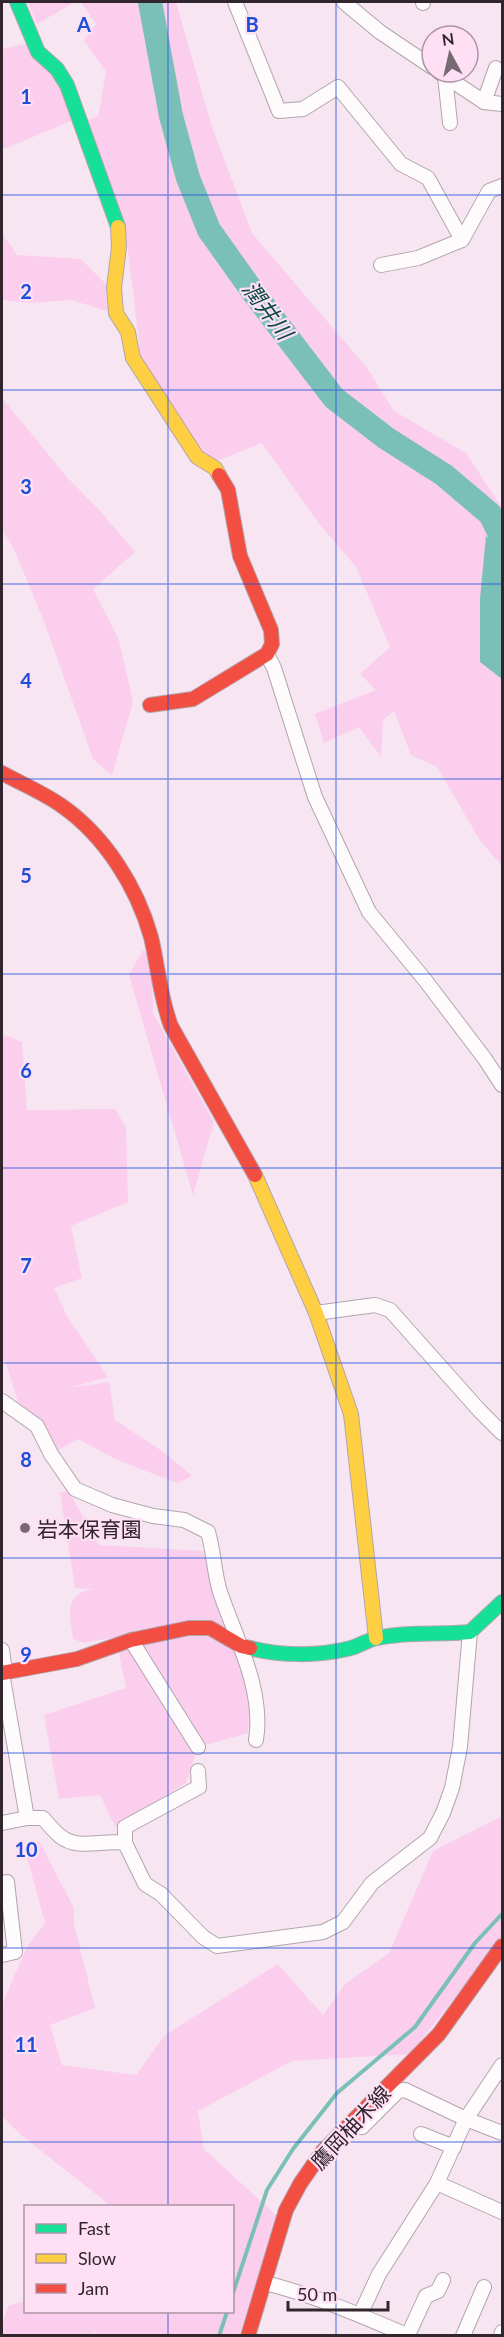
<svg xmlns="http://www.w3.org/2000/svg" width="504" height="2337" font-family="Lato,'Noto Sans JP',sans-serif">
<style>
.green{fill:#fbceed}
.water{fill:#7ac0b9}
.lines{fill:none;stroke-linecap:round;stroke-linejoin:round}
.stream{stroke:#7ac0b9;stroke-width:4}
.river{stroke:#7ac0b9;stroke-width:24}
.street-casing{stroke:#b2a5ad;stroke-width:16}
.fast-casing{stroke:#b2a5ad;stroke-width:16}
.slow-casing{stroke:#b2a5ad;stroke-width:16}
.jam-casing{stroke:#b2a5ad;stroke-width:16}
.street{stroke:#fefbfd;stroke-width:14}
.fast{stroke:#16e098;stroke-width:14}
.slow{stroke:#ffcf43;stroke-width:14}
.jam{stroke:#f24e42;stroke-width:14}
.grid{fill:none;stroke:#1d4ed8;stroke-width:1.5;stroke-opacity:0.55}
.poi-dot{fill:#776972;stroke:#fedff4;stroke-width:2}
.labels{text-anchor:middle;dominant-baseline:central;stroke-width:4.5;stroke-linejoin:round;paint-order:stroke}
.poi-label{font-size:21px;fill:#32262e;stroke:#fedff4;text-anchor:start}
.street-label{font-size:21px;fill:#32262e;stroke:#fedff4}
.water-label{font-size:22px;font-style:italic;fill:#0a4a43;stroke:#fedff4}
.grid-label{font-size:20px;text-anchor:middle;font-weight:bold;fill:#1d4ed8;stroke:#fedff4;stroke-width:4.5;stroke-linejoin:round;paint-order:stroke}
</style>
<rect width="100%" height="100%" fill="#f7e6f1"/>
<g class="green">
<path d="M 30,2 L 75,2 L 37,24 L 28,3 Z"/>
<path d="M 81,2 L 176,2 L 212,127 L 252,233 L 367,368 L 394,411 L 466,453 L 502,508 L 502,866 L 481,842 L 437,767 L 411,755 L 394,711 L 383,720 L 381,757 L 359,727 L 324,743 L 315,714 L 376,690 L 360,674 L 390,647 L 356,567 L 320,525 L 262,443 L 209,464 L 141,359 L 126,234 L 86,121 L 98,116 L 106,72 L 84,40 L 96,24 Z"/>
<path d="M 25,44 L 58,82 L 71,121 L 4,149 L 2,146 L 2,49 Z"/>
<path d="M 2,233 L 17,255 L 81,259 L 106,284 L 107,311 L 71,300 L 30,303 L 2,300 Z"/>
<path d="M 2,398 L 66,476 L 101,512 L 135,552 L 93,589 L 119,640 L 133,702 L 112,775 L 93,759 L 45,624 L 14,549 L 2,529 Z"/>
<path d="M 143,950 L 152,959 L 153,1013 L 214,1122 L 193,1195 L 129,975 Z"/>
<path d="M 2,1034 L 22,1042 L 27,1110 L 115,1109 L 126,1127 L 128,1202 L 71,1226 L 82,1278 L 54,1288 L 67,1316 L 108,1377 L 69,1388 L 109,1382 L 115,1420 L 162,1451 L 192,1476 L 177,1483 L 115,1459 L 78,1439 L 55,1452 L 25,1425 L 6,1363 L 2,1357 Z"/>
<path d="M 68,1490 L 99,1545 L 203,1551 L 224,1606 L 250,1700 L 248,1733 L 198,1747 L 186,1783 L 116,1828 L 100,1795 L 59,1799 L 44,1715 L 126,1688 L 119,1653 L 133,1634 L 84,1643 L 73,1639 C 70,1615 63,1594 93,1589 L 75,1588 L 60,1493 Z"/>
<path d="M 502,1816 L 502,1942 L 468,1981 L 410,2054 L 292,2061 L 198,2111 L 204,2149 L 278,2217 L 239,2335 L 94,2335 L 96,2329 L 92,2335 L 2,2336 L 2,2326 L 8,2306 L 25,2301 L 26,2312 L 232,2312 L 232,2206 L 109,2206 L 106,2202 L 21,2135 L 2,2116 L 2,2021 L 4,2000 L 27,1947 L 45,1923 L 25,1850 L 39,1841 L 74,1908 L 74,1924 L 95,2008 L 50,2025 L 62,2065 L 136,2075 L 165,2035 L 278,1964 L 323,2015 L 345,1984 L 389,1953 L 433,1851 Z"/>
</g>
<path class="water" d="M 486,536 L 502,549 L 502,679 L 480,662 L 480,598 Z"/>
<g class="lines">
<g class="stream">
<path d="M 232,2296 L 267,2190 L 293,2149 L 337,2093 L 415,2027 L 475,1943 L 502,1914"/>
<path d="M 219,2336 L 227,2312"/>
</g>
<path class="river" d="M 150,2 L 171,116 L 188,178 L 209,230 L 256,296 L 334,398 L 386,438 L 444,475 L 490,514 L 502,538 L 502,544"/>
<defs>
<g id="street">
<path d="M 235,2 L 279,111 L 303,109 L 338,87 L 401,164 L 428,178 L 462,240 L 418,258 L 381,265"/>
<path d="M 344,2 L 380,32 L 432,67"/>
<path d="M 423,2 L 423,3"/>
<path d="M 439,72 L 484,102 L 502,104"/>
<path d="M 445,76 L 450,123"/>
<path d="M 484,102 L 496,68"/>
<path d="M 462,240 L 489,191 L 502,186"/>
<path d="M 267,654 L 274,668 L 315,797 L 369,912 L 425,980 L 485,1059 L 502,1085"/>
<path d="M 316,1313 L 375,1305 L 390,1310 L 479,1410 L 502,1433"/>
<path d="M 2,1401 L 37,1426 L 51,1454 L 75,1489 L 112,1505 L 153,1516 L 184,1520 L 208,1532 C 214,1552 214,1573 220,1592 C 236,1639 264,1689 256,1740"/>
<path d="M 131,1640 L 198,1747"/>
<path d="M 2,1650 L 5,1672"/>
<path d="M 2,1673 L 27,1818"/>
<path d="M 2,1823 L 27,1818 L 43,1818 C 48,1824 54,1831 60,1836 C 78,1851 104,1839 125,1843 L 145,1884 L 161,1894 L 203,1937 L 217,1946 L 323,1932 L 343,1922 L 372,1883 L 430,1838 L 443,1813 L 452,1788 L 460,1747 L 470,1632"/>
<path d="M 125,1843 L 125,1827 L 199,1787 L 198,1771"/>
<path d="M 2,1883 L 7,1882 L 15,1952 L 2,1955"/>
<path d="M 346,2128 L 362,2127 L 398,2091 L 405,2090 L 466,2119 L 502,2133"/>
<path d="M 421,2134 L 454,2147"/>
<path d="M 437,2183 L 502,2212"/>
<path d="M 265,2283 C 314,2295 362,2316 409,2336"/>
<path d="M 360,2315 L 379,2274 L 437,2183 L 466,2119 L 502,2065"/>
<path d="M 408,2335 L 426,2296 L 438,2291 L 443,2280"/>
<path d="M 463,2336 L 484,2287"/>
<path d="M 501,2336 L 502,2332"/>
</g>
<g id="fast">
<path d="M 17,2 L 38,52 L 57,69 L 67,85 L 118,227"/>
<path d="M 250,1648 C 279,1656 318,1656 347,1649 C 358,1647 367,1640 377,1638 C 408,1631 439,1635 470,1632 L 502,1602"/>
</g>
<g id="slow">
<path d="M 118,227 L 119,247 L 114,288 L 116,313 L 128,332 L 133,358 L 197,457 L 215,468 L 219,475"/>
<path d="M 255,1175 L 316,1313 L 351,1414 L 376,1638"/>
</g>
<g id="jam">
<path d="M 150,705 L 193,699 L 267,654 L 272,644 L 271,630 L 240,556 L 228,490 L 219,475"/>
<path d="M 2,773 C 22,784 44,793 62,806 C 105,836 137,887 151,937 C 158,966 160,997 171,1026 L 255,1175"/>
<path d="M 2,1673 L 77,1659 L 131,1640 L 189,1628 L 210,1628 L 241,1646 L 250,1648"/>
<path d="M 248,2336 L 286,2210 L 300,2184 L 322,2152 L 439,2034 L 502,1946"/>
</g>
</defs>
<use href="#street" class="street-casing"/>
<use href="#fast" class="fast-casing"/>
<use href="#slow" class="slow-casing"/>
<use href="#jam" class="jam-casing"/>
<use href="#street" class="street"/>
<use href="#fast" class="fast"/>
<use href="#slow" class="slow"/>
<use href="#jam" class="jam"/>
</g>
<path class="grid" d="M 168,2 L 168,2206M 336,2 L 336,2336M 2,195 L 502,195M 2,390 L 502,390M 2,584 L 502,584M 2,779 L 502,779M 2,974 L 502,974M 2,1168 L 502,1168M 2,1363 L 502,1363M 2,1558 L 502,1558M 2,1753 L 502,1753M 2,1948 L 502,1948M 2,2142 L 502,2142M 168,2312 L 168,2336"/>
<circle class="poi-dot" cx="25" cy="1528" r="6"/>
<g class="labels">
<g class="poi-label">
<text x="37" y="1528">岩本保育園</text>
</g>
<g class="street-label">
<text transform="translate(350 2127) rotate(-47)">鷹岡柚木線</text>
</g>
<g class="water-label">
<text transform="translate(268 310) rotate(53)">潤井川</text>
</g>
</g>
<g class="grid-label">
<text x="84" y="32">A</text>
<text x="252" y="32">B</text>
<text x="26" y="104">1</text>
<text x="26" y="299">2</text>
<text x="26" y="494">3</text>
<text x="26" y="688">4</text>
<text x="26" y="883">5</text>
<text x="26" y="1078">6</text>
<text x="26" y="1273">7</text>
<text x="26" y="1467">8</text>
<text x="26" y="1662">9</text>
<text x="26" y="1857">10</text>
<text x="26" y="2052">11</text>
</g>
<rect width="504" height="2337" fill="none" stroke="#32262e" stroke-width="6"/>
<rect x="24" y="2205" width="210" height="108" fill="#fedff4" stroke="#ac95a5" stroke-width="1.5"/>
<rect x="36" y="2224" width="30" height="9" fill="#16e098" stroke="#ac95a5" stroke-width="1.5"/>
<text x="78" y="2235" font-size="18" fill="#32262e">Fast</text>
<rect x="36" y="2254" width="30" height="9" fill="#ffcf43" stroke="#ac95a5" stroke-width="1.5"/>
<text x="78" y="2265" font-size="18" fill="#32262e">Slow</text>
<rect x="36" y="2284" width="30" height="9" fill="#f24e42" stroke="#ac95a5" stroke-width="1.5"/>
<text x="78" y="2295" font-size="18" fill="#32262e">Jam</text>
<g transform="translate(450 54) rotate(352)"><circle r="28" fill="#fedff4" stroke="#ac95a5" stroke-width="1.5"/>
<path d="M0-4.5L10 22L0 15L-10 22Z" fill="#776972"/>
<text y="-9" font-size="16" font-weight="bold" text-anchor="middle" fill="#32262e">N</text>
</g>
<path d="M288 2301v9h100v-9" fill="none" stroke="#32262e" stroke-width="3"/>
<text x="297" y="2301" font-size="18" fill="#32262e" stroke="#fedff4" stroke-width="4.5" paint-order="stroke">50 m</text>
</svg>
